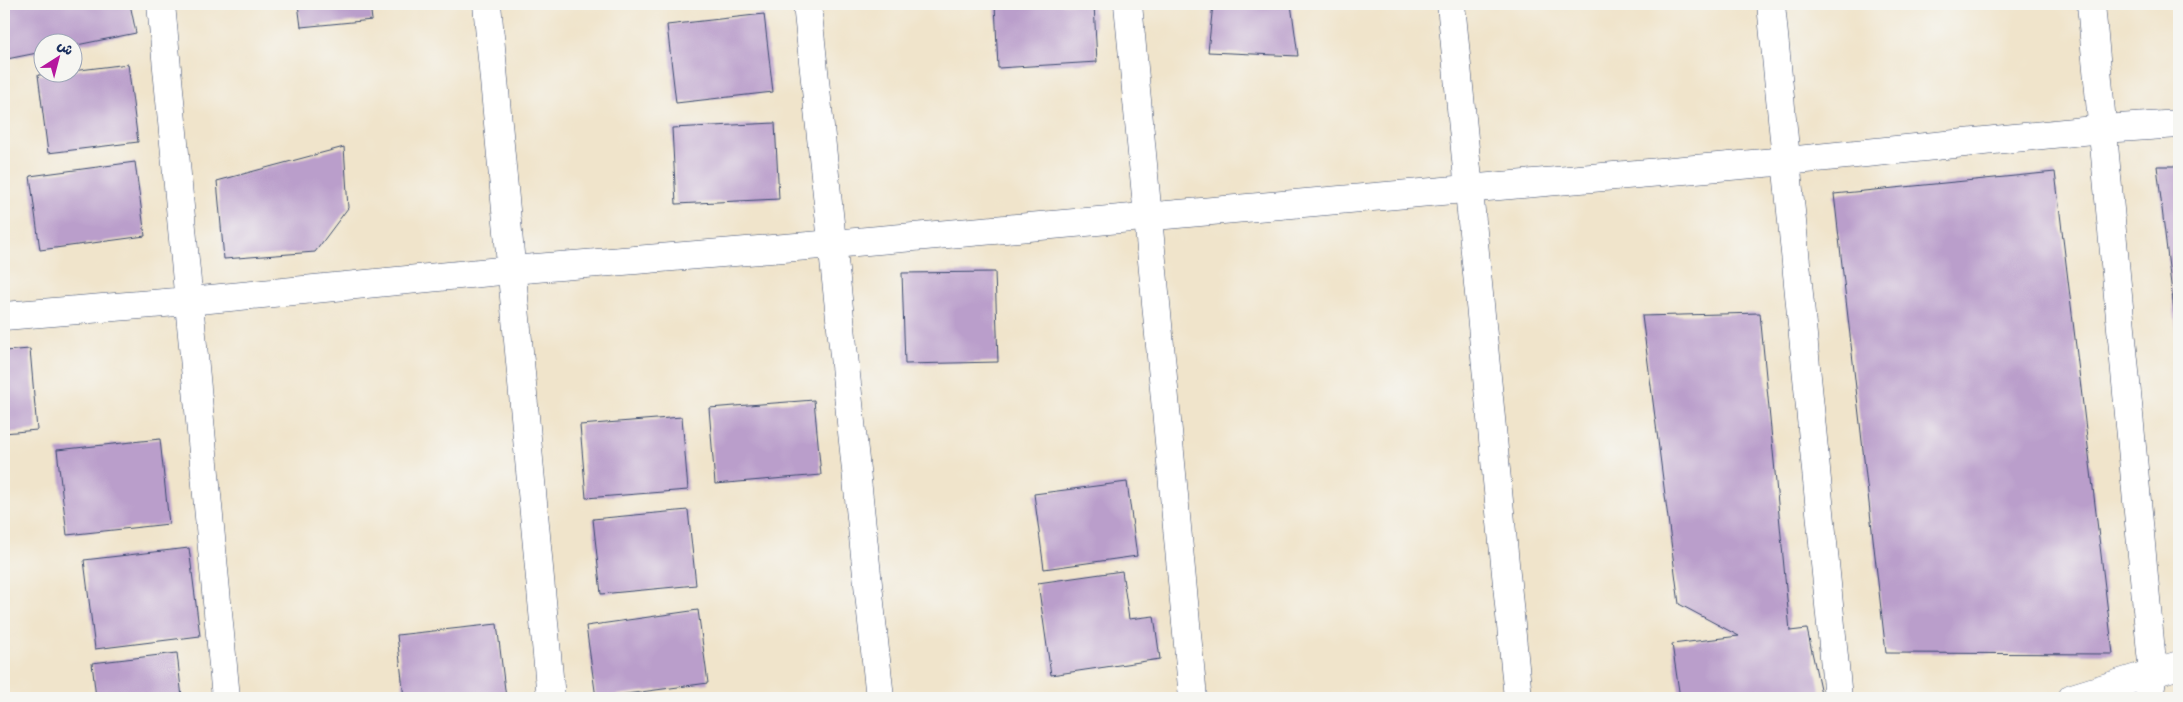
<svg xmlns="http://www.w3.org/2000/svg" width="2183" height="702" font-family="'Comic Neue','Playpen Sans Arabic',sans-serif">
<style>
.building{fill:#ba9ecb}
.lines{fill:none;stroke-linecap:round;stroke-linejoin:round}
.minor-casing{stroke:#3b4a6e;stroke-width:29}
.minor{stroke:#fff;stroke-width:28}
</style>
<rect width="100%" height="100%" fill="#f6f6f2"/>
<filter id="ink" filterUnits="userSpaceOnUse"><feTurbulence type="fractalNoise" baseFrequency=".02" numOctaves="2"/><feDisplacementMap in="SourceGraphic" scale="10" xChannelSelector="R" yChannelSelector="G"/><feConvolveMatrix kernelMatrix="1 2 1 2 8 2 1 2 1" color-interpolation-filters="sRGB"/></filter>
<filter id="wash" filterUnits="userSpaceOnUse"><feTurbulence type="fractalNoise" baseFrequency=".0096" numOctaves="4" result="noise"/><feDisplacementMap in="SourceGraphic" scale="20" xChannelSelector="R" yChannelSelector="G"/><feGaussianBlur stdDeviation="1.12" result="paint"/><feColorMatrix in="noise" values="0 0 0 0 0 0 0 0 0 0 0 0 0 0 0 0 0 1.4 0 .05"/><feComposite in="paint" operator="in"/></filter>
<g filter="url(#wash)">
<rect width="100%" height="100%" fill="#f0e4cb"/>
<g id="blocks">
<g class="building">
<path d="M 4,4 L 130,4 L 136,33 L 72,46 L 72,42 L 42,42 L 42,52 L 7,59 L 4,41 Z"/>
<path d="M 298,4 L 370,4 L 372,20 L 301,27 Z"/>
<path d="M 995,4 L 1094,4 L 1097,62 L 998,68 Z"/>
<path d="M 1213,4 L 1291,4 L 1298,56 L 1208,52 Z"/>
<path d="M 764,14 L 773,92 L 676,103 L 667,25 Z"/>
<path d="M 128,64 L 138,142 L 48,153 L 38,75 L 72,72 L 72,71 Z"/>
<path d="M 775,123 L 779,199 L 676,204 L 672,128 Z"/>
<path d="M 344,147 L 348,208 L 315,252 L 224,259 L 217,181 Z"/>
<path d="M 135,162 L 145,236 L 40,250 L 30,176 Z"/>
<path d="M 2157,166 L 2179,166 L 2179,344 L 2178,344 Z"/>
<path d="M 2055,172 L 2113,654 L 1886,653 L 1834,194 Z"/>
<path d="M 995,272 L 998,362 L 905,364 L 902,273 Z"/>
<path d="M 1760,313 L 1790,631 L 1807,629 L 1822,698 L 1680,698 L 1672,644 L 1739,636 L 1679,604 L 1642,316 Z"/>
<path d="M 30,349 L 37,430 L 4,433 L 4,351 Z"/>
<path d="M 814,400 L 821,475 L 715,484 L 709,408 Z"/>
<path d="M 682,417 L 688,490 L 586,498 L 580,425 Z"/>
<path d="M 160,439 L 169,524 L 67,535 L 57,450 Z"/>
<path d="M 1127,482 L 1137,556 L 1044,569 L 1034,494 Z"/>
<path d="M 688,510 L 696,585 L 601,594 L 593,519 Z"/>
<path d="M 189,548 L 200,636 L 95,649 L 84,560 Z"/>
<path d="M 1122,571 L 1129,619 L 1154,616 L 1160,659 L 1051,675 L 1038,583 Z"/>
<path d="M 698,610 L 708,683 L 596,698 L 586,626 Z"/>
<path d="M 497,624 L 506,698 L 404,698 L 397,635 Z"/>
<path d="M 177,653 L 182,698 L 96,698 L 92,663 Z"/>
</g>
</g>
</g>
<g filter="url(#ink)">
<use href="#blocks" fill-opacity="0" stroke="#3b4a6e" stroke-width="1"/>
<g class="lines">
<defs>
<g id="minor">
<path d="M 161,4 L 226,698"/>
<path d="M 487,4 L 551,698"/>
<path d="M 807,4 L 880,698"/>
<path d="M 1128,4 L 1193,698"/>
<path d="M 1451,4 L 1518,698"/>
<path d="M 1771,4 L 1838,698"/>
<path d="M 2091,4 L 2153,674 L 2149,698"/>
<path d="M 4,316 L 189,301 L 511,270 L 833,244 L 1787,161 L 2103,129 L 2179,124"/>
<path d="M 2072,698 L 2179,665"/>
</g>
</defs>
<use href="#minor" class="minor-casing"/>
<use href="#minor" class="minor"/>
</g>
</g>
<rect width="2183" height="702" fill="none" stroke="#f6f6f2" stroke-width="20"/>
<g transform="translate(58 58) rotate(36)"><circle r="24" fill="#f6f6f2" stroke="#9ea6b7"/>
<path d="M0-4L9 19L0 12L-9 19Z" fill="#b5179e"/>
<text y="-8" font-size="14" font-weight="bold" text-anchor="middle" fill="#1b2f5e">ش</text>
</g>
</svg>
